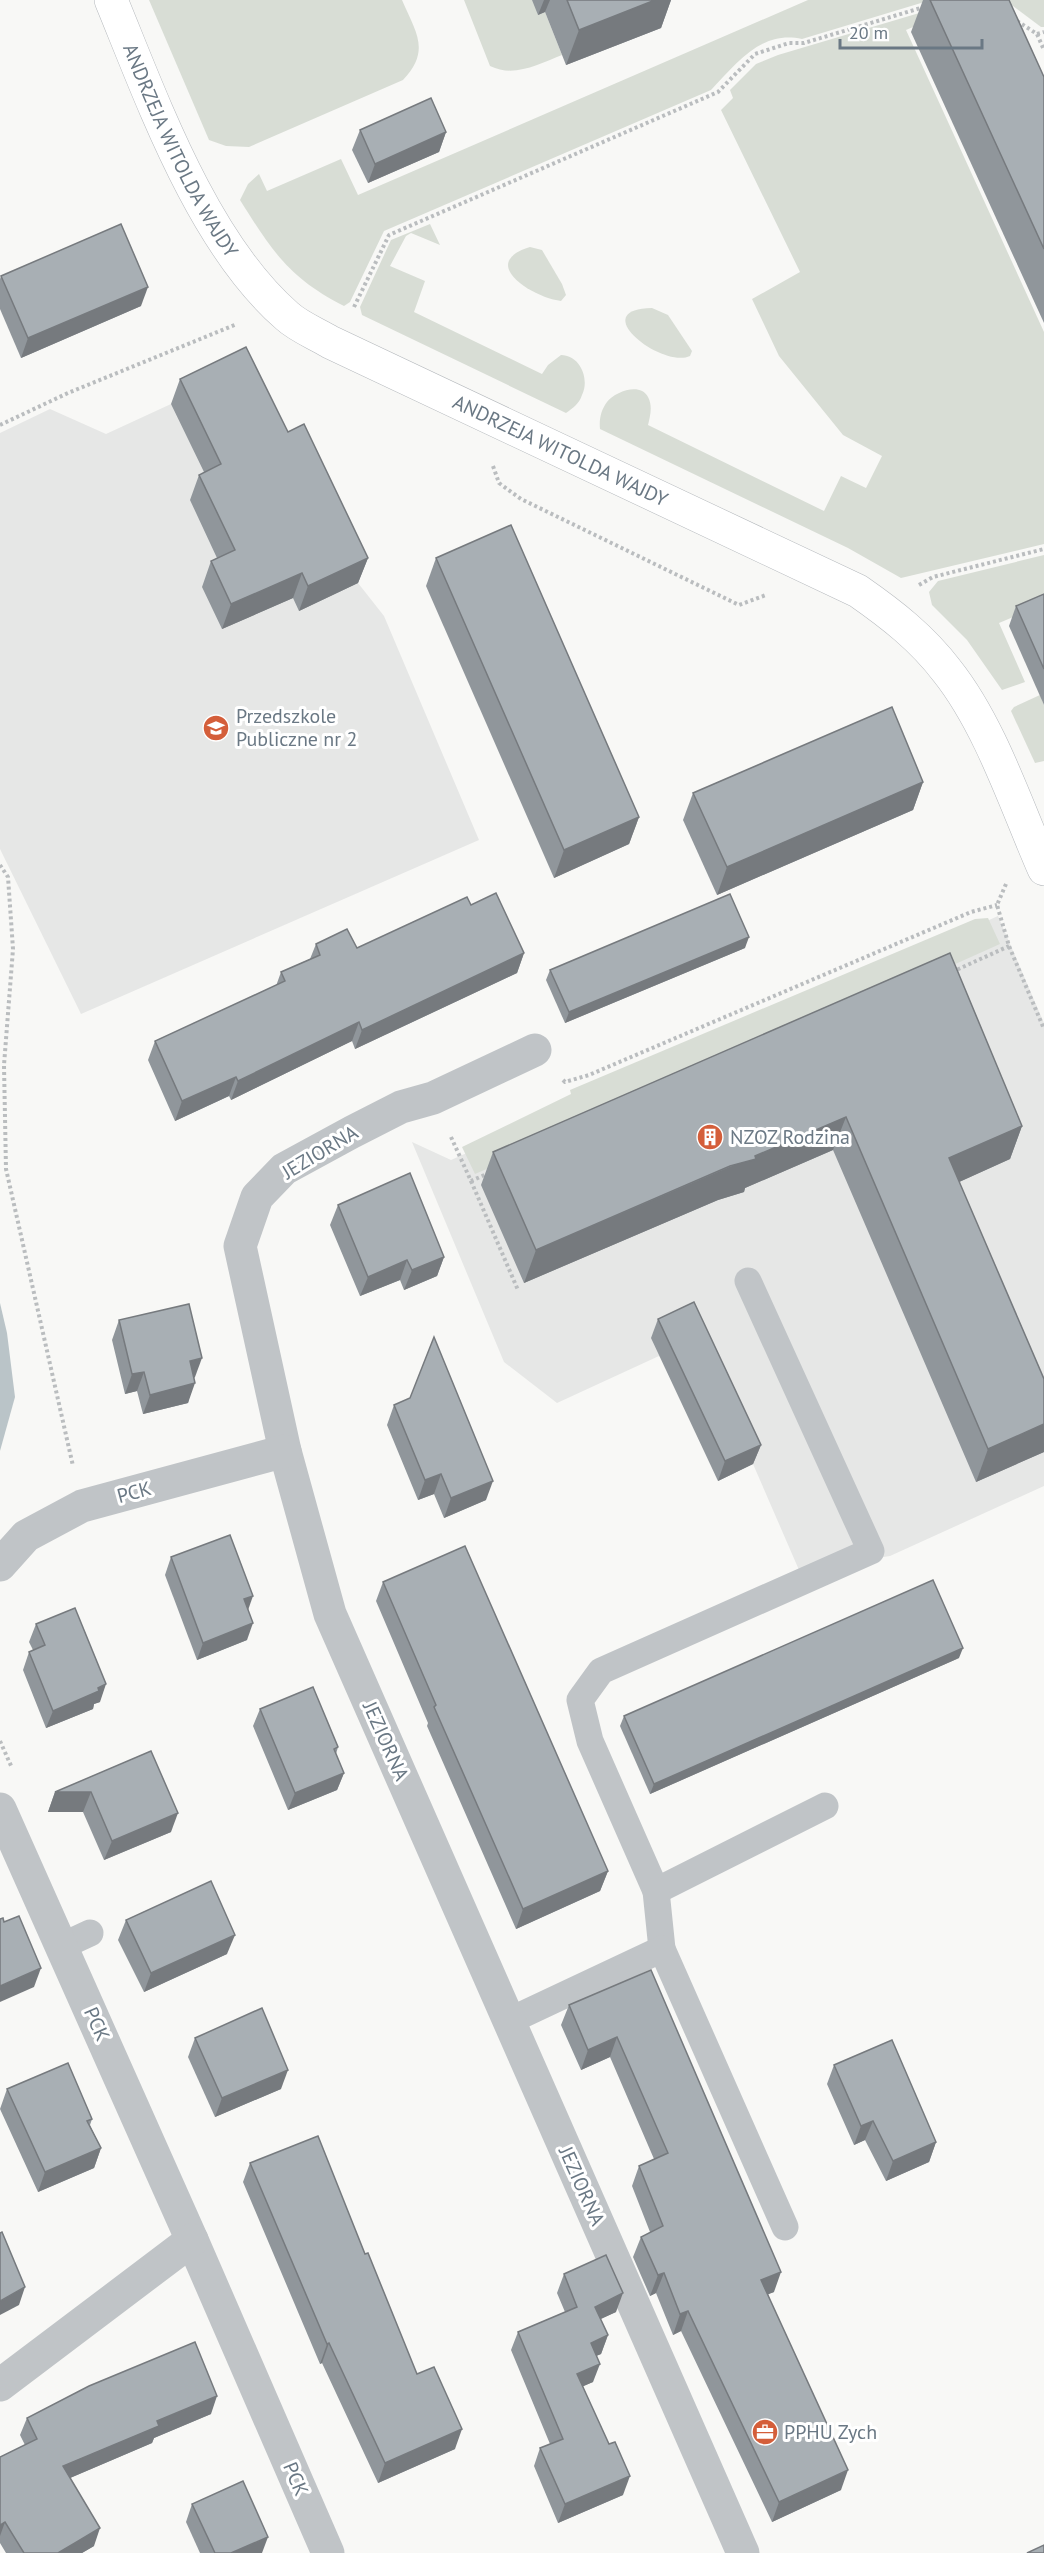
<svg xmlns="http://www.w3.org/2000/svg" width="1044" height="2553" font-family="'PT Sans',sans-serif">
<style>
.built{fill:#e6e7e6}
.green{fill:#d8ddd5}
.water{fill:#bac4c8}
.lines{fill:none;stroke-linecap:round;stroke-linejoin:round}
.secondary-casing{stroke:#b5b9bd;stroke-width:34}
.path{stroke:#babdbf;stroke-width:4;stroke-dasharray:3 3;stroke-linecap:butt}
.lane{stroke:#c0c4c7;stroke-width:27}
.street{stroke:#c0c4c7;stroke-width:33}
.secondary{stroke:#fff;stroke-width:33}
.wall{fill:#90969b}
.shaded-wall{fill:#767a7e}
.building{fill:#a8afb4;stroke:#767a7e;stroke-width:1.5}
.labels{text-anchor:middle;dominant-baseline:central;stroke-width:6;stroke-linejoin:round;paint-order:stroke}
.street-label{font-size:20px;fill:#6a7884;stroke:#fff}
.poi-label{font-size:20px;fill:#6a7884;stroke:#fff;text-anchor:start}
</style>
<rect width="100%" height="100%" fill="#f8f8f6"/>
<g class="built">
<path d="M 171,404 L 358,583 L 384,616 L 479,840 L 81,1014 L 0,849 L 0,433 L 50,409 L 106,434 Z"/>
<path d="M 998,916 L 1044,1023 L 1044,1486 L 890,1556 L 799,1570 L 753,1464 L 659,1356 L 557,1403 L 504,1362 L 412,1142 L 451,1160 Z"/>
</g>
<g class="green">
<path d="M 149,0 L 402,0 C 416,33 431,50 403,80 L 249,147 L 226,146 L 209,140 Z"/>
<path d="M 464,0 L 535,0 L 538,15 L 545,12 L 562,55 C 539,64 514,78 490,66 Z"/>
<path d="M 808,0 L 931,0 L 802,39 C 761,30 737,63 711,90 L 384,231 L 350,302 L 344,306 C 289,278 272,251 240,200 L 248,184 L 259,174 L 267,191 L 341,159 L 358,195 Z"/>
<path d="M 963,0 L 967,4 L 906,30 L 1044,332 L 1044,544 L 901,578 L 848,548 L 600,429 C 599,419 601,410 607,402 C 615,392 640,382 648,397 C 653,406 650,417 648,425 L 824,511 L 841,476 L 866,488 L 882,456 L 843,435 L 779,356 L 752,299 L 800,272 L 721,110 L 733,98 L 730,90 L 756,64 L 778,55 Z"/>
<path d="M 1005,0 L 1044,0 L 1044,27 L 1041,27 Z"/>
<path d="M 430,224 L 440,245 L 411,233 L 406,236 L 390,266 L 425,281 L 414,312 L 542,374 L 548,365 L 561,355 C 580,355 590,379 582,395 C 579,404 573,408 566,413 L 362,315 L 360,307 L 391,240 Z"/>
<path d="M 530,247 L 542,250 L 562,284 L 566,295 L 561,301 C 533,298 477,263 530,247 Z"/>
<path d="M 652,308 L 668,315 L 692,351 L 690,356 C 662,369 585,309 652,308 Z"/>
<path d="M 1044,555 L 1044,604 L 999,623 L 1025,682 L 1002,690 L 967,640 L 932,605 L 929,592 L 938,581 Z"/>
<path d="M 1040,695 L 1044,705 L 1044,761 L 1035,763 L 1011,711 L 1014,707 Z"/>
<path d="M 988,918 L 1000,944 L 714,1072 L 475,1174 L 462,1147 L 571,1094 L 570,1090 L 975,919 Z"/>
</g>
<path class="water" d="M 0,1303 L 7,1333 L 15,1397 L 0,1451 Z"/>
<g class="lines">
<defs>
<g id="secondary">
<path id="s1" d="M 111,0 C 153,102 203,243 287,316 C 299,327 317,334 330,342 L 858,591 C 891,614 922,638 947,671 C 990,725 1016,805 1044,869"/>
</g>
</defs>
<use href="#secondary" class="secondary-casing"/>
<g class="path">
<path d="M 1017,21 L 1037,34 L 1044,50"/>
<path d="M 1037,34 L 1044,32"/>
<path d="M 354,307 L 389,235 L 718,92 L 755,54 L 789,43 L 804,43 L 924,7"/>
<path d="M 0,425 L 68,393 L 237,324"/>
<path d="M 493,466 L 499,483 L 521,499 L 739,605 L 766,595"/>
<path d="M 919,585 L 933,577 L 1044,549"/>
<path d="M 0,865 L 8,877 L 13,949 L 4,1065 L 6,1169 L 73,1466"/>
<path d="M 1006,884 L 997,905 L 1009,946 L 1044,1029"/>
<path d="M 952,972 L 1009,946"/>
<path d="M 563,1080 L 565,1082 L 589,1075 L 971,912 L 997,905"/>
<path d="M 451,1137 L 471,1181 L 489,1173"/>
<path d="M 471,1181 L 518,1290"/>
<path d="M 0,1741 L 12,1768"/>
</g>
<g class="lane">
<path d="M 748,1281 L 871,1551 L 601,1671 L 580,1700 L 590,1741 L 656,1891 L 825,1806"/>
<path d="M 656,1891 L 662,1949"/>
<path d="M 62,1946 L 90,1933"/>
<path d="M 509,2021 L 662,1949 L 785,2227"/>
</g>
<g class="street">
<path d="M 535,1050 L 433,1098 L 401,1107 L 352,1132 L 284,1169 L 257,1197 L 240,1246 L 285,1451 L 330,1614 L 743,2553"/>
<path d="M 0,1565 L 26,1536 L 82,1506 L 285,1451"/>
<path d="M 0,1809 L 192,2240 L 328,2553"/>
<path d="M 0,2385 L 192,2240"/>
</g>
<use href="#secondary" class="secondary"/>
</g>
<g class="wall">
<path d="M 532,0 L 671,0 L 661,28 L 566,65 L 545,12 L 538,15 Z"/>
<path d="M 923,0 L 1009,0 L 1044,77 L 1044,323 L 911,32 Z"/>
<path d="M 360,130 L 446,132 L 439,152 L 368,183 L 352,150 Z"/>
<path d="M 1,276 L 141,306 L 21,358 L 0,309 L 0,279 Z"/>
<path d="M 180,379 L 288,432 L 368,558 L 358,583 L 299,611 L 293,598 L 222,629 L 202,587 L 211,561 L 217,558 L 190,500 L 199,475 L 204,472 L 171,404 Z"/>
<path d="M 436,558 L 639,817 L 629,844 L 554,878 L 426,586 Z"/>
<path d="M 1044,594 L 1044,705 L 1009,626 L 1016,606 Z"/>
<path d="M 923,782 L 913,810 L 717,895 L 683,820 L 693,793 Z"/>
<path d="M 471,905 L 524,953 L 517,973 L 355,1049 L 352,1041 L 231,1100 L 229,1096 L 175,1121 L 148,1060 L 155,1041 L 276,986 L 281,972 L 310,959 L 316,944 L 357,948 Z"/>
<path d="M 745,948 L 565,1023 L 546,980 L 550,970 Z"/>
<path d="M 950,953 L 1022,1126 L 1010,1159 L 959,1182 L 1044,1379 L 1044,1452 L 976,1482 L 833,1150 L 745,1188 L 744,1192 L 718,1200 L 524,1283 L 481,1185 L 493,1152 Z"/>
<path d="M 338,1205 L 444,1257 L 437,1276 L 404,1290 L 400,1280 L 360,1296 L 330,1225 Z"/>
<path d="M 658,1319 L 761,1445 L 753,1464 L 718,1481 L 651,1338 Z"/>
<path d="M 119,1320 L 195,1377 L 194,1378 L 188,1403 L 143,1414 L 137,1391 L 125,1394 L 112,1340 Z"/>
<path d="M 394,1405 L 486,1500 L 444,1518 L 434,1494 L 418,1500 L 387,1425 Z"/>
<path d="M 171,1557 L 248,1609 L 247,1640 L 197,1660 L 165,1575 Z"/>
<path d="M 383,1582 L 608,1871 L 600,1891 L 516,1929 L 427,1726 L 428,1723 L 376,1601 Z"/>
<path d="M 36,1624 L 100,1702 L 94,1704 L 93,1709 L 46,1728 L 23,1670 L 29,1652 L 33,1650 L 29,1642 Z"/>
<path d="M 959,1658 L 650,1794 L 620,1726 L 624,1716 Z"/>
<path d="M 260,1709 L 338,1747 L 336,1754 L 344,1773 L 337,1790 L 288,1810 L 253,1726 Z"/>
<path d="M 151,1751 L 171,1832 L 104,1860 L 83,1812 L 48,1812 L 55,1792 Z"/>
<path d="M 126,1920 L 227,1954 L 144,1992 L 118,1940 Z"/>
<path d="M 651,1970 L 774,2292 L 768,2294 L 841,2490 L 772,2522 L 681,2331 L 673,2335 L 656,2293 L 650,2296 L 633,2257 L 641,2237 L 650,2232 L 632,2186 L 639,2166 L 654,2159 L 610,2057 L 581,2070 L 561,2025 L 569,2005 Z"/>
<path d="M 195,2038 L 281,2089 L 215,2117 L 188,2057 Z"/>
<path d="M 834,2065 L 936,2142 L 929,2162 L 886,2181 L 865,2140 L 854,2145 L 827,2084 Z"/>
<path d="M 7,2089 L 92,2119 L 90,2125 L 101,2148 L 94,2168 L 38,2192 L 0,2109 Z"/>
<path d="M 250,2163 L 365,2254 L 417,2374 L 455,2449 L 378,2483 L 322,2363 L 320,2364 L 243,2182 Z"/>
<path d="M 564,2274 L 616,2312 L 600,2319 L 608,2335 L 601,2354 L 596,2356 L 593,2382 L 583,2386 L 623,2495 L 558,2523 L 534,2466 L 540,2448 L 550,2444 L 511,2350 L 518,2332 L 565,2312 L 557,2293 Z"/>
<path d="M 211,2414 L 154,2438 L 152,2443 L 70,2478 L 94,2546 L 82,2553 L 6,2553 L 0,2543 L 0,2457 L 25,2445 L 20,2435 L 27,2418 Z"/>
<path d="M 192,2504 L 262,2553 L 200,2553 L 186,2522 Z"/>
</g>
<g class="shaded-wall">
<path d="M 544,0 L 550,0 L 545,12 L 538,15 Z"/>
<path d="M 655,0 L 671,0 L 661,28 L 566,65 L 579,30 Z"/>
<path d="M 446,132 L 439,152 L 368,183 L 375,164 Z"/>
<path d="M 148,287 L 141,306 L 21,358 L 28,338 Z"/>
<path d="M 368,558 L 358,583 L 299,611 L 308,586 Z"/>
<path d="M 302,573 L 293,598 L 222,629 L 231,604 Z"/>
<path d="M 923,782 L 913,810 L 717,895 L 727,867 Z"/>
<path d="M 639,817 L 629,844 L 554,878 L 564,850 Z"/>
<path d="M 749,937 L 745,948 L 565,1023 L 569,1012 Z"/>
<path d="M 524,953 L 517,973 L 355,1049 L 362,1030 Z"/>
<path d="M 359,1022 L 352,1041 L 231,1100 L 238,1081 Z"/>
<path d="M 236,1077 L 229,1096 L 175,1121 L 182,1101 Z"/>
<path d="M 846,1117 L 833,1150 L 745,1188 L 744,1192 L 718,1200 L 524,1283 L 536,1250 Z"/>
<path d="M 1022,1126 L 1010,1159 L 937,1192 L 949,1158 Z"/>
<path d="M 444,1257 L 437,1276 L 404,1290 L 412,1270 Z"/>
<path d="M 407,1260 L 400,1280 L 360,1296 L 368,1277 Z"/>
<path d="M 202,1358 L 195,1377 L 183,1381 L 190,1361 Z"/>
<path d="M 144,1372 L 137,1391 L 125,1394 L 132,1374 Z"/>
<path d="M 195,1383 L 188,1403 L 143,1414 L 150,1395 Z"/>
<path d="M 1044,1424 L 1044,1452 L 976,1482 L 988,1449 Z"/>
<path d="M 761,1445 L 753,1464 L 718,1481 L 725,1461 Z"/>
<path d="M 441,1474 L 434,1494 L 418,1500 L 425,1480 Z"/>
<path d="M 493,1481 L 486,1500 L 444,1518 L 451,1498 Z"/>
<path d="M 253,1596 L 247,1613 L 244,1599 Z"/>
<path d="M 253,1623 L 247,1640 L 197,1660 L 203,1643 Z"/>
<path d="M 963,1648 L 959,1658 L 650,1794 L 654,1784 Z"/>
<path d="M 106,1684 L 100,1702 L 94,1704 L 93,1709 L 46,1728 L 53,1711 Z"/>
<path d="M 344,1773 L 337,1790 L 288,1810 L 295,1793 Z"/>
<path d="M 55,1792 L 91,1792 L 83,1812 L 48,1812 Z"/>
<path d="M 178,1813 L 171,1832 L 104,1860 L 112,1841 Z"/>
<path d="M 608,1871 L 600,1891 L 516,1929 L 523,1909 Z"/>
<path d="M 235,1935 L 227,1954 L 144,1992 L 151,1973 Z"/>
<path d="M 41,1968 L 34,1987 L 0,2002 L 0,1986 Z"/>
<path d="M 617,2037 L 610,2057 L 581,2070 L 588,2050 Z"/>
<path d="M 288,2070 L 281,2089 L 215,2117 L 222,2098 Z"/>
<path d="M 873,2121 L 865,2140 L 854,2145 L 861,2126 Z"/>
<path d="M 936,2142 L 929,2162 L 886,2181 L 893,2161 Z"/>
<path d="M 101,2148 L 94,2168 L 38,2192 L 45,2172 Z"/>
<path d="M 781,2272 L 774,2292 L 754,2300 L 761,2280 Z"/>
<path d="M 664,2273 L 656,2293 L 650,2296 L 658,2275 Z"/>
<path d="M 25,2287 L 19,2305 L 0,2315 L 0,2301 Z"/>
<path d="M 623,2293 L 616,2312 L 588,2325 L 595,2307 Z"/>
<path d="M 688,2311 L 681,2331 L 673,2335 L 680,2314 Z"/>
<path d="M 608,2335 L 601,2354 L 584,2361 L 591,2343 Z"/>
<path d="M 329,2343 L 322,2363 L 320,2364 L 327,2344 Z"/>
<path d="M 600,2364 L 593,2382 L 570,2392 L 577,2374 Z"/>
<path d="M 217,2396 L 211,2414 L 154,2438 L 152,2443 L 56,2484 L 63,2466 L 157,2421 Z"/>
<path d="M 462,2429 L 455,2449 L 378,2483 L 385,2463 Z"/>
<path d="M 848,2470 L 841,2490 L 772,2522 L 779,2502 Z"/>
<path d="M 630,2476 L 623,2495 L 558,2523 L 565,2504 Z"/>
<path d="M 5,2522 L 0,2536 L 0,2525 Z"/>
<path d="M 100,2528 L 94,2546 L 82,2553 L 58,2553 Z"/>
<path d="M 268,2537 L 262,2553 L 231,2553 Z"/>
</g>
<g class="building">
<path d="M 567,0 L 655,0 L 579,30 Z"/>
<path d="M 930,0 L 1009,0 L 1044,77 L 1044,249 Z"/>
<path d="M 431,98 L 446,132 L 375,164 L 360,130 Z"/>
<path d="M 121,224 L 148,287 L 28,338 L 1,276 Z"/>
<path d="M 246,347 L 288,432 L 304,424 L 368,558 L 308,586 L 302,573 L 231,604 L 211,561 L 235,550 L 199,475 L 221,464 L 180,379 Z"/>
<path d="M 511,525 L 639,817 L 564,850 L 436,558 Z"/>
<path d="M 1044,594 L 1044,669 L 1016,606 Z"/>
<path d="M 892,707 L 923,782 L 727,867 L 693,793 Z"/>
<path d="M 496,893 L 524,953 L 362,1030 L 359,1022 L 238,1081 L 236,1077 L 182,1101 L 155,1041 L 285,981 L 281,972 L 320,955 L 316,944 L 347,929 L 357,948 L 467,897 L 471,905 Z"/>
<path d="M 730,894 L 749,937 L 569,1012 L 550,970 Z"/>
<path d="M 950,953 L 1022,1126 L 949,1158 L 1044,1379 L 1044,1424 L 988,1449 L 846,1117 L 755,1156 L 756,1159 L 730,1166 L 536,1250 L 493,1152 Z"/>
<path d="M 410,1173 L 444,1257 L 412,1270 L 407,1260 L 368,1277 L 338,1205 Z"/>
<path d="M 694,1302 L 761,1445 L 725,1461 L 658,1319 Z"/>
<path d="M 189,1304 L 202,1358 L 190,1361 L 195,1383 L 150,1395 L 144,1372 L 132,1374 L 119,1320 Z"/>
<path d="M 434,1337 L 493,1481 L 451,1498 L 441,1474 L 425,1480 L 394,1405 L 410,1398 Z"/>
<path d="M 230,1535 L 253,1596 L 244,1599 L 253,1623 L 203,1643 L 171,1557 Z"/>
<path d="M 465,1546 L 608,1871 L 523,1909 L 434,1707 L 436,1705 L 383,1582 Z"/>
<path d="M 933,1580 L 963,1648 L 654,1784 L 624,1716 Z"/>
<path d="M 75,1608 L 106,1684 L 98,1688 L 99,1691 L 53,1711 L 29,1652 L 45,1645 L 36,1624 Z"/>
<path d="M 313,1687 L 338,1747 L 334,1749 L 344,1773 L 295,1793 L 260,1709 Z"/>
<path d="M 151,1751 L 178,1813 L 112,1841 L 91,1792 L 55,1792 Z"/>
<path d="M 211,1881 L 235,1935 L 151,1973 L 126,1920 Z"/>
<path d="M 19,1916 L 41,1968 L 0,1986 L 0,1919 L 3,1918 L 4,1922 Z"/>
<path d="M 651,1970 L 781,2272 L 761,2280 L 848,2470 L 779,2502 L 688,2311 L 680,2314 L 664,2273 L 658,2275 L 641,2237 L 663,2226 L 639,2166 L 668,2153 L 617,2037 L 588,2050 L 569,2005 Z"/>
<path d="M 262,2008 L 288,2070 L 222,2098 L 195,2038 Z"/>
<path d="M 892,2040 L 936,2142 L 893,2161 L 873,2121 L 861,2126 L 834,2065 Z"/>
<path d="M 68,2063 L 92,2119 L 87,2121 L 101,2148 L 45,2172 L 7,2089 Z"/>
<path d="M 318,2136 L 365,2254 L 368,2253 L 417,2374 L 434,2367 L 462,2429 L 385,2463 L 329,2343 L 327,2344 L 250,2163 Z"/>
<path d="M 2,2232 L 25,2287 L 0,2301 L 0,2233 Z"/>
<path d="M 606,2255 L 623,2293 L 595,2307 L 608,2335 L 591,2343 L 600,2364 L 577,2374 L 609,2444 L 615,2442 L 630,2476 L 565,2504 L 540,2448 L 563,2439 L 518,2332 L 577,2307 L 564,2274 Z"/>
<path d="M 195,2342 L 217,2396 L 157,2421 L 159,2426 L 63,2466 L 100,2528 L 58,2553 L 24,2553 L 5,2522 L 0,2525 L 0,2457 L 37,2439 L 27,2418 L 89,2386 Z"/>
<path d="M 243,2481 L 268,2537 L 231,2553 L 215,2553 L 192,2504 Z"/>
<path d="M 1044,2545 L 1044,2553 L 1027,2553 Z"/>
</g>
<defs>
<symbol id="school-disc" viewBox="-11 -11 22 22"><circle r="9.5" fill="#d45e3a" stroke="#fff"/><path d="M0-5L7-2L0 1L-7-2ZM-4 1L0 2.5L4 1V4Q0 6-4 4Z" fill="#fff"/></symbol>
<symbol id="building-disc" viewBox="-11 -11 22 22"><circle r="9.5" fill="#d45e3a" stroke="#fff"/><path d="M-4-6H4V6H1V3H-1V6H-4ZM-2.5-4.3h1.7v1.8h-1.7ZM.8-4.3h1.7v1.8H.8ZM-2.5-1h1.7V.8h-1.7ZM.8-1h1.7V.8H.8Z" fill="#fff"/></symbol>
<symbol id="office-disc" viewBox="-11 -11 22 22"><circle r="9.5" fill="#d45e3a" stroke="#fff"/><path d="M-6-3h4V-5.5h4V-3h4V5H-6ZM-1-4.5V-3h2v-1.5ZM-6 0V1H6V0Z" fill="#fff"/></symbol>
</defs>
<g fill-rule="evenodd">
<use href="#school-disc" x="201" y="713" width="30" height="30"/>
<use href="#building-disc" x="695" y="1122" width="30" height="30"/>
<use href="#office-disc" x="750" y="2417" width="30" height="30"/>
</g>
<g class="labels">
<g class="street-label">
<text stroke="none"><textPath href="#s1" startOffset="166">ANDRZEJA WITOLDA WAJDY</textPath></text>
<text stroke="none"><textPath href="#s1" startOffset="670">ANDRZEJA WITOLDA WAJDY</textPath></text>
<text transform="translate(320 1152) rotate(-31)">JEZIORNA</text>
<text transform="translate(134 1492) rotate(-15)">PCK</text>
<text transform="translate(386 1741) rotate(66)">JEZIORNA</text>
<text transform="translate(97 2024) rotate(66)">PCK</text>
<text transform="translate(582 2186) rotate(66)">JEZIORNA</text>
<text transform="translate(296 2479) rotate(67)">PCK</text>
</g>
<g class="poi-label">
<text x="236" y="716">Przedszkole<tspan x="236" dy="23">Publiczne nr 2</tspan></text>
<text x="730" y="1137">NZOZ Rodzina</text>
<text x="784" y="2432">PPHU Zych</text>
</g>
</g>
<path d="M840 39v9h142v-9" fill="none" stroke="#6a7884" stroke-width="3"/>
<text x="849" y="39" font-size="18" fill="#6a7884" stroke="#ffffff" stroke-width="4.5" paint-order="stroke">20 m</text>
</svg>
